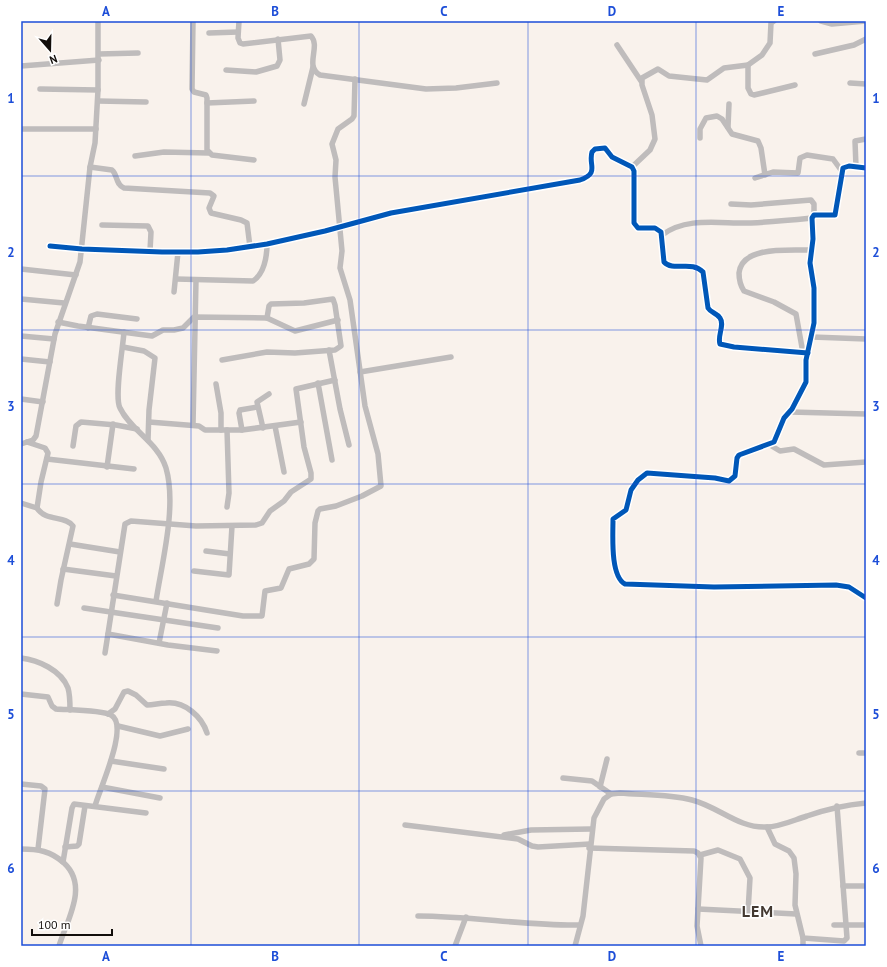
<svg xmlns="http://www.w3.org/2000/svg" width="887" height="967" font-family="'PT Sans',sans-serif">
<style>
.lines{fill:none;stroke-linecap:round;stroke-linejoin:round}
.street{stroke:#bfbcbc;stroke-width:5.5}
.cycleway-casing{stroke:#fff;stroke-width:8}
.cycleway{stroke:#0057b8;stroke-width:5}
.grid{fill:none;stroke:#1d4ed8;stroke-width:1;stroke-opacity:0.55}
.labels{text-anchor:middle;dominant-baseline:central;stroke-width:3;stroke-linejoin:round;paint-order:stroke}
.district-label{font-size:16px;font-weight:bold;letter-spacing:1px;fill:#433931;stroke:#fff}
.neatline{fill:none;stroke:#1d4ed8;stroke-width:1.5}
.grid-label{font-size:13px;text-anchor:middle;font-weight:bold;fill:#1d4ed8}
</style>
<rect width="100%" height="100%" fill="#f9f2ec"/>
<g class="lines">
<g class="street">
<path d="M 193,21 L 192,89 L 194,92 L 206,95 L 207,98 L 207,150 L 212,155 L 254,160"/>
<path d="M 239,21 L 238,38 L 240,43 L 243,44 L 311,36 C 321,47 304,66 320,75 L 426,89 L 456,88 L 497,83"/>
<path d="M 821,21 L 832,24 L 866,21"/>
<path d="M 209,33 L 238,32"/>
<path d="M 617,45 L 641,81"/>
<path d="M 99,54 L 138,53"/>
<path d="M 815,54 L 854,45 L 866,39"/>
<path d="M 748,65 L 748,88 L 751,94 L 754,95 L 795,85"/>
<path d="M 21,66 L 99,60"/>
<path d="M 226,70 L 256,72 L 277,66 L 280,60 L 278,39"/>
<path d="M 850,83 L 866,84"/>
<path d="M 40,89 L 98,90"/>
<path d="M 98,101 L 146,102"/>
<path d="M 207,103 L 254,101"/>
<path d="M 304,104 L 313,67"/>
<path d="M 728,127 L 729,104"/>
<path d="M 21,129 L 96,129"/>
<path d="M 700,138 L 700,129 L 706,118 L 717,116 L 722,119 L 732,134 L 758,141 L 761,148 L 765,175"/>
<path d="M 135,156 L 164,152 L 208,153"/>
<path d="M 90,167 L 112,170 C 118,175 115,184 124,188 L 210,193 L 214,196 L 209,208 L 211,213 L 241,220 L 247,223 L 250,247"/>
<path d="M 632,167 L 650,150 L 655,139 L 652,115 L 642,85 L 642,78 L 658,69 L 669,76 L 707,80 L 724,68 L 748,65 L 762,55 L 770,43 L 771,23 L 774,21"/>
<path d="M 856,167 L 855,141 L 866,139"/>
<path d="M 866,168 L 849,166 L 843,168 L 835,215 L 814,215 L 812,218 L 813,239 L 810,263 L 814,288 L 814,323 L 806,360 L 806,382 L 792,409 L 784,418 L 774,442 L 739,455 L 737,458 L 735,476 L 729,481 L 715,478 L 647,473 L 638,480 L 631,490 L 626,510 L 613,519 C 613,535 610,576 625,584 L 714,587 L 836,585 L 849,587 L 866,598"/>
<path d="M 755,178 L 773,172 L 798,173 L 800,158 L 807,155 L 833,159 L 841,170"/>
<path d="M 731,204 L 751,205 L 811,200 L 814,204 L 814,215"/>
<path d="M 102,225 L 148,226 L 151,232 L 150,251"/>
<path d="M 662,235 C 687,216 721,224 751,223 C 771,222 792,220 812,218"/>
<path d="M 50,246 L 82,249 L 162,252 L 198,252 L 227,250 L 267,244 L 325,231 L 391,213 L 580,180 C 600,173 588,165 592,152 L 595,149 L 605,148 L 612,157 L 632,167 L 634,171 L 634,223 L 638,228 L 655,228 L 661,232 L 664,262 C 673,272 692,260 703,272 L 708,308 C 711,313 717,313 720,318 C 725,325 717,336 720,344 L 734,347 L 808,353"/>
<path d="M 21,269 L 76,275"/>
<path d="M 176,279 L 253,281 C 264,274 267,257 267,244"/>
<path d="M 174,292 L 178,252"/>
<path d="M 21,299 L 64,303"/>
<path d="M 58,322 L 78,326 L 152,336 L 163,330 L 174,330 L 183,328 L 194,317 L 267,318 L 295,331 L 338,320"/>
<path d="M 88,328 L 91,316 L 97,314 L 137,319"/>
<path d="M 124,332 C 123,347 114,397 120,408 C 131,431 158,442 166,468 C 177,506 162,562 156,601"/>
<path d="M 21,336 L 54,339"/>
<path d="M 812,337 L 866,339"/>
<path d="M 123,347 L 144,351 L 155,358 L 149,410 L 148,440"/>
<path d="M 329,350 L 340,409 L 349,445"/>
<path d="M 803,353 L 796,314 L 774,302 L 744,291 C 740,285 739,279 739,273 C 742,245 790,251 811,250"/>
<path d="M 21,359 L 50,362"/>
<path d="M 222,360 L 267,352 L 295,353 L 335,350 L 341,346 L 335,305 L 333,299 L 304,303 L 271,304 L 269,306 L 267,318"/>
<path d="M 360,372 L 451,357"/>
<path d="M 318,383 L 332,460"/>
<path d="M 216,384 L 221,413 L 221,430"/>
<path d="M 21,399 L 43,402"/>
<path d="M 790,412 L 866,414"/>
<path d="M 149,422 L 199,426 L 205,430 L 242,430 L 301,422"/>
<path d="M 193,425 L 196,280"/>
<path d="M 275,426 L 284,472"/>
<path d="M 263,428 L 257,402 L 269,394"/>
<path d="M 242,430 L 239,413 L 240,410 L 257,407"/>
<path d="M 27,442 L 45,448 L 48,453 L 41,482 L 37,508 C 46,522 65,515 73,526 L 61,580 L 57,604"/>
<path d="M 21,444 L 33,440 L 36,436 L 55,334 L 80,262 L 90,167 L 95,143 L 98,90 L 98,21"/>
<path d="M 770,445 L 780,451 L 794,449 L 824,465 L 866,462"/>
<path d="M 73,446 L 76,426 L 81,422 L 116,425 L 137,429"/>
<path d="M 47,459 L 134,469"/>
<path d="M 107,467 L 113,424"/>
<path d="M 21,503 L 37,508"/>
<path d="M 227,507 L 229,493 L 227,430"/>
<path d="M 70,544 L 120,552"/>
<path d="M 206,551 L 230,554"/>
<path d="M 63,569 L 116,576"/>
<path d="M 194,571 L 229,575 L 232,526"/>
<path d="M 113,595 L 243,616 L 262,616 L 265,591 L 281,588 L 289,569 L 309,564 L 314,559 L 315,523 L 318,511 L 320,509 L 336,506 L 362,496 L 381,486 L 378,454 L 365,406 L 350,300 L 340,268 L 342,251 L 335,177 L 336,160 L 332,144 L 338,129 L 352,119 L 354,116 L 355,79"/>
<path d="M 84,608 L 218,628"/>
<path d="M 108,634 L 168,645 L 217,651"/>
<path d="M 159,643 L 167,603"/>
<path d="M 105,653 L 125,524 L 131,521 L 196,526 L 256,525 L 262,523 L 270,511 L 284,501 L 291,492 L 311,479 L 311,473 L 304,447 L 296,389 L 335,380"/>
<path d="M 21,658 C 38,660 61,670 68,688 C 70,695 70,703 70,710"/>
<path d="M 21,694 L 48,697 L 52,706 L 56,709 C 69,710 101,710 111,715 C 130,725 99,790 95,806"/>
<path d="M 108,714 L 115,709 L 124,692 L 128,691 L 136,695 L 147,705 C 154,705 159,703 166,703 C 185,701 202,717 207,733"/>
<path d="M 118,726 L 160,736 L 188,729"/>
<path d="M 859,753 L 866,753"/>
<path d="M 111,761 L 164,769"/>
<path d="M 563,778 L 592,781 L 611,794"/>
<path d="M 21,784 L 41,786 L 45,789 L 38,849"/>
<path d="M 102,787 L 160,798"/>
<path d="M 600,787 L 607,759"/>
<path d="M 405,825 L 518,839 L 532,846 L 538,847 L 590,844"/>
<path d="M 767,827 L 775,844 L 789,851 L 794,858 L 796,874 L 795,905 L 803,938 L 844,941 L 847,938 L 837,806"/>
<path d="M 504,835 L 531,830 L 591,829"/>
<path d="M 65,847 L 77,846 L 79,844 L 85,806"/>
<path d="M 589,848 L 694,851 L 698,853 L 701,858 L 697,926 L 701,946"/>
<path d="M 21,849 C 38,849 51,851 64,863 C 89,886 67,920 59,946"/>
<path d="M 700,855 L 718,850 L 740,859 L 750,878 L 748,912"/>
<path d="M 63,862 L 72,808 L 74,804 L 146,813"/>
<path d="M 843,886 L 866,886"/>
<path d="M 698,909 L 796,914"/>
<path d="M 418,916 C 472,916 526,926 580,925"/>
<path d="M 834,925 L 866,925"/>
<path d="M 803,938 L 803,946"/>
<path d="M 455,946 L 466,917"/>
<path d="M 575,946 L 583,916 L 594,818 L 604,799 L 611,794 L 620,793 C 643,795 669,794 692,800 C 719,807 738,828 766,827 C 780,827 794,820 807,816 C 827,809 845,805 866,803"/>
</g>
<defs>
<g id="cycleway">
<path d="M 866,168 L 849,166 L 843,168 L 835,215 L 814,215 L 812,218 L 813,239 L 810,263 L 814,288 L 814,323 L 806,360 L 806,382 L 792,409 L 784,418 L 774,442 L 739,455 L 737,458 L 735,476 L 729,481 L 715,478 L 647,473 L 638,480 L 631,490 L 626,510 L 613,519 C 613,535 610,576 625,584 L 714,587 L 836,585 L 849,587 L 866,598"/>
<path d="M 50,246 L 82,249 L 162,252 L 198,252 L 227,250 L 267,244 L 325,231 L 391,213 L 580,180 C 600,173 588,165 592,152 L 595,149 L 605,148 L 612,157 L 632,167 L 634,171 L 634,223 L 638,228 L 655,228 L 661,232 L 664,262 C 673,272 692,260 703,272 L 708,308 C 711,313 717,313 720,318 C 725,325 717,336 720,344 L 734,347 L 808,353"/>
</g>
</defs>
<use href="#cycleway" class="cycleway-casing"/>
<use href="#cycleway" class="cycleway"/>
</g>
<path class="grid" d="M 191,21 L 191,946M 359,21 L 359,946M 528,21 L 528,946M 696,21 L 696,946M 21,176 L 866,176M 21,330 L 866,330M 21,484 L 866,484M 21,637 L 866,637M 21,791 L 866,791"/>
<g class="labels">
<g class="district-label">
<text x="758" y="911">LEM</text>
</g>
</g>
<rect width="887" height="967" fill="none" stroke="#ffffff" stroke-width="44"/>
<g transform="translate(50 50) rotate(160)" stroke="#ffffff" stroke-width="3" paint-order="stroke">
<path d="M0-3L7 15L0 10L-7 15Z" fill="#120e0b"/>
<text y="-6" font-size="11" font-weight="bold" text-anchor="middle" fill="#120e0b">N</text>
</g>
<path d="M32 929v6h80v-6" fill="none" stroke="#120e0b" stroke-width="2"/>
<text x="38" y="929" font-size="12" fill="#120e0b" stroke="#ffffff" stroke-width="3" paint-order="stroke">100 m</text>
<rect x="22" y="22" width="843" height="923" class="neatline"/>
<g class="grid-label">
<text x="106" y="16">A</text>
<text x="275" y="16">B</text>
<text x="444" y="16">C</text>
<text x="612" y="16">D</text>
<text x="781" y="16">E</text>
<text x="11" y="103">1</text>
<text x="876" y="103">1</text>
<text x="11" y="257">2</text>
<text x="876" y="257">2</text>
<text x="11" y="411">3</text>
<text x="876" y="411">3</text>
<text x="11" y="565">4</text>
<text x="876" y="565">4</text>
<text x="11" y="719">5</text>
<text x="876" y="719">5</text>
<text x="11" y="873">6</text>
<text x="876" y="873">6</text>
<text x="106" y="961">A</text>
<text x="275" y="961">B</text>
<text x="444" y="961">C</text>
<text x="612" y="961">D</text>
<text x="781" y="961">E</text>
</g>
</svg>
